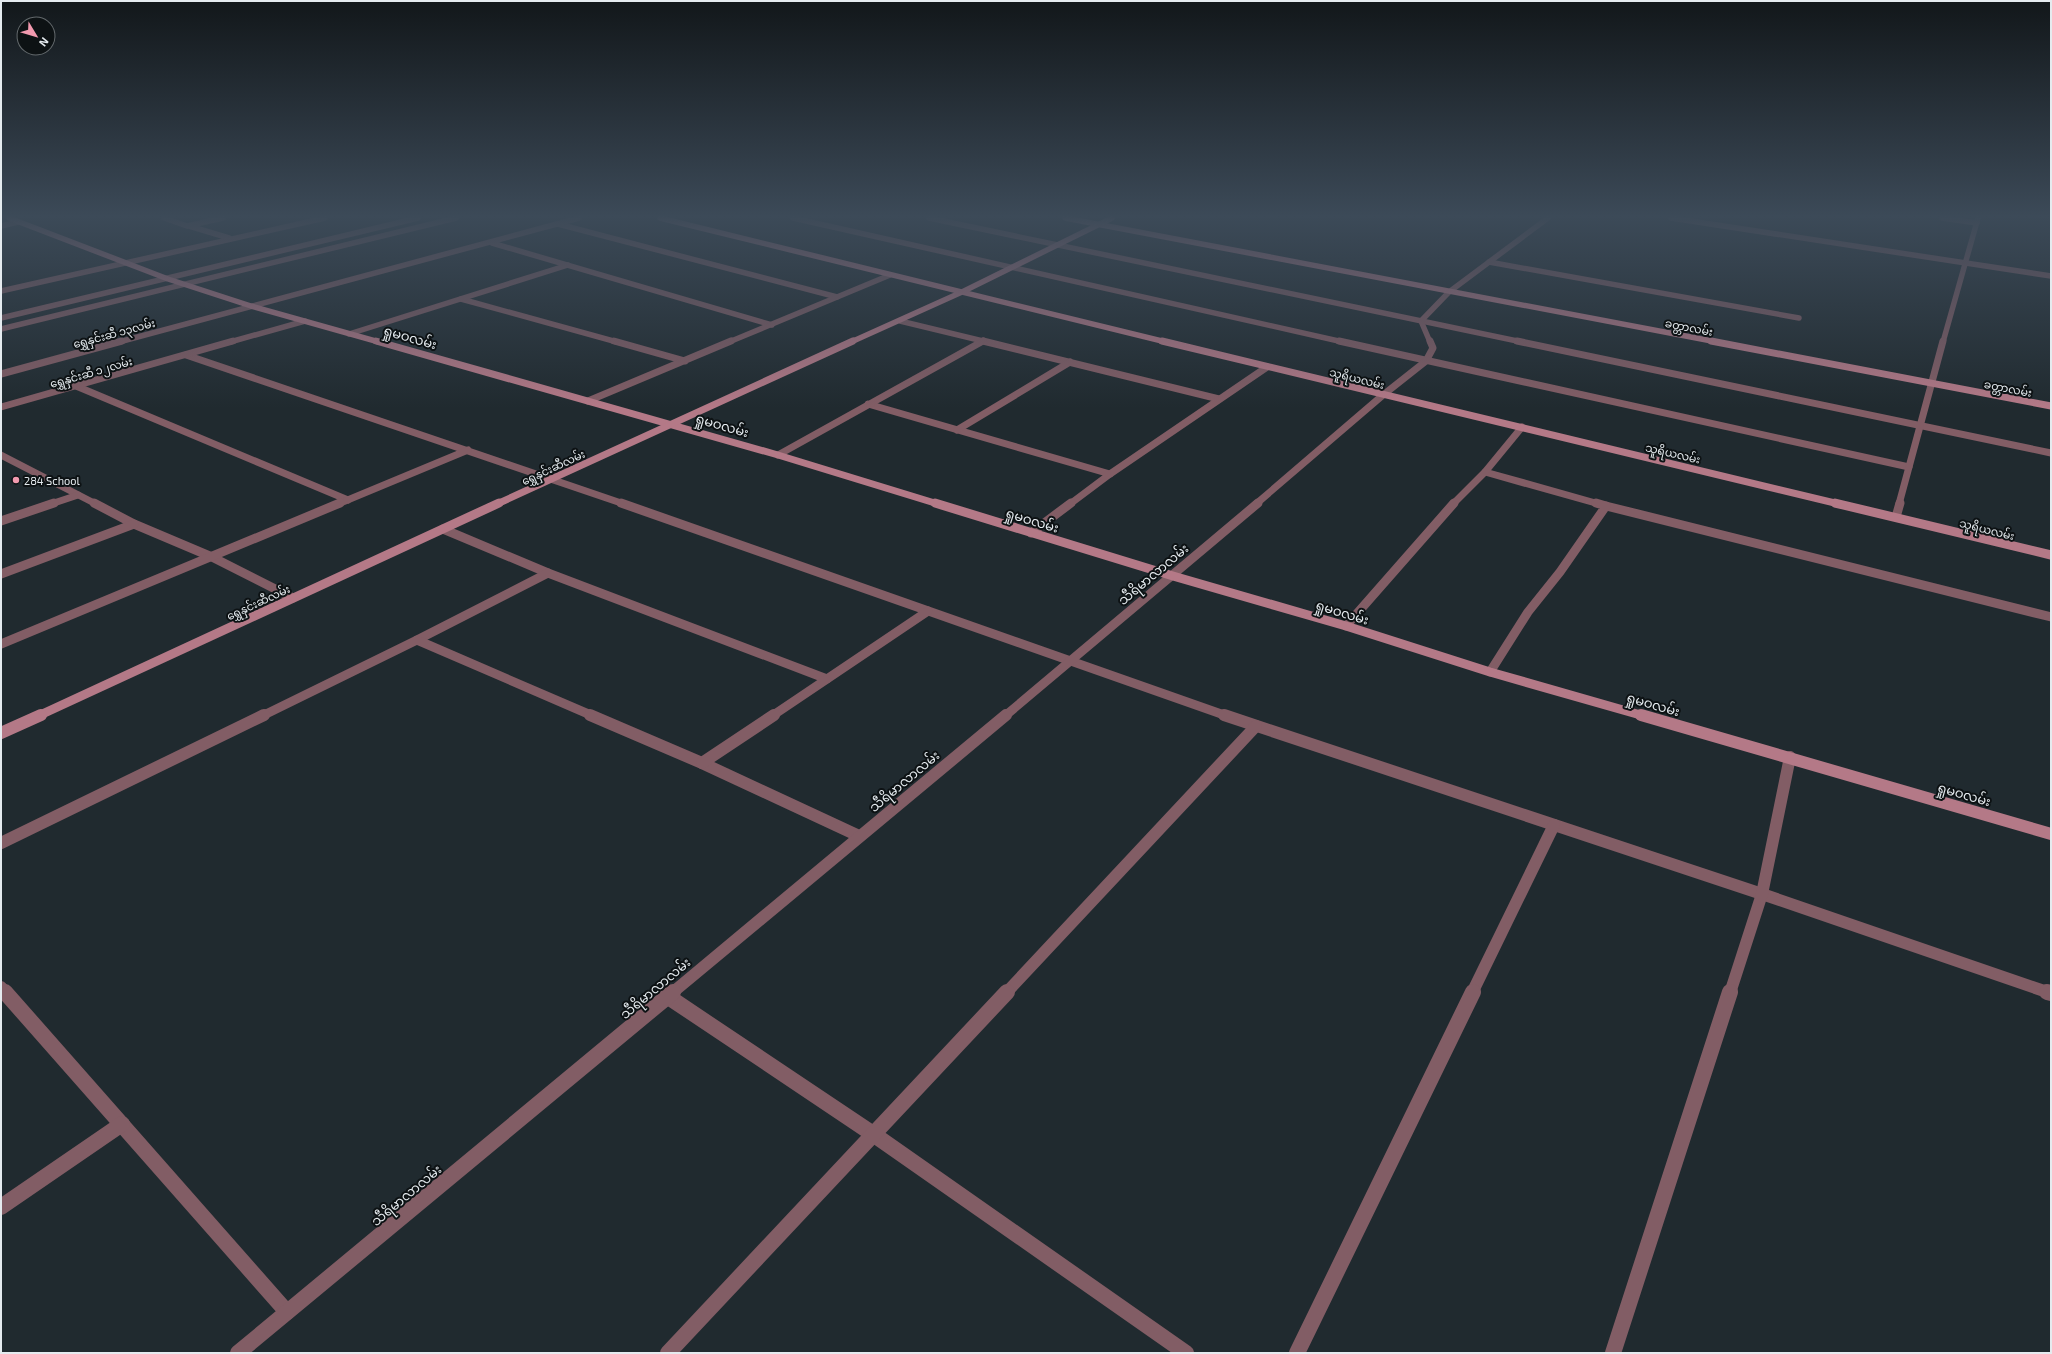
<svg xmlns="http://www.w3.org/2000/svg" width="2052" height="1354" font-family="'Exo 2','Noto Sans Myanmar',sans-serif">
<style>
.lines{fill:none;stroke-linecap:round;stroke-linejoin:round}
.street-far4{stroke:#825d65;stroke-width:5.5}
.street-far3{stroke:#825d65;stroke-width:7}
.street-far2{stroke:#825d65;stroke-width:9}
.street-far1{stroke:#825d65;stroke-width:12}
.street{stroke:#825d65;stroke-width:16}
.secondary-far3{stroke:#b47987;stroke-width:5.5}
.secondary-far2{stroke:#b47987;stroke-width:7}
.secondary-far1{stroke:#b47987;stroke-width:9}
.secondary{stroke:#b47987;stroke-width:12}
.poi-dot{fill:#f29aaf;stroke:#0d1214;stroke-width:1.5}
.labels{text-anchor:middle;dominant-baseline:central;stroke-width:4;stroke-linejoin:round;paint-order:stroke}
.far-street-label{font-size:11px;fill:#e5ebef;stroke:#0d1214}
.far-poi-label{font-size:11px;fill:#e5ebef;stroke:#0d1214;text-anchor:start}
.street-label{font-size:13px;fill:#e5ebef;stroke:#0d1214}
</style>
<rect width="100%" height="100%" fill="#202a2f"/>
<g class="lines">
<g class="street-far4">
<path d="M 164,218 L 187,226 L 223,218"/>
<path d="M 793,218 L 1343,342"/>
<path d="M 929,218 L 1522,342"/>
<path d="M 1671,218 L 2051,276"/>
<path d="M 1942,218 L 1977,223"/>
<path d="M 558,224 L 837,297"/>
<path d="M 1,226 L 18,222"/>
<path d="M 189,226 L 229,238"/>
<path d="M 492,243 L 772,325"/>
<path d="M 1489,262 L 1799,318"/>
<path d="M 1,291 L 325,218"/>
<path d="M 461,299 L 617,342"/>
<path d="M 1,318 L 418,218"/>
<path d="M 900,321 L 987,342"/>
<path d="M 1,329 L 456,218"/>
<path d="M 349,334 L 568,265"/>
<path d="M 119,342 L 579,218"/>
<path d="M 230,342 L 305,321"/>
<path d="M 729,342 L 890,275"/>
<path d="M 981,342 L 983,341"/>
<path d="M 1430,342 L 1421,321 L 1449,292 L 1548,218"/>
<path d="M 1943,342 L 1978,218"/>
</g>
<g class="street-far3">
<path d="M 614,341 L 685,361"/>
<path d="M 983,341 L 1219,399"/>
<path d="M 1339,341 L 1909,467"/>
<path d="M 1517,341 L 2051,453"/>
<path d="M 186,355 L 624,504"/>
<path d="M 1,374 L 122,341"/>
<path d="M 76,386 L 348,500"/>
<path d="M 588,401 L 731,341"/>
<path d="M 868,404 L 1110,474"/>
<path d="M 1,407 L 233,341"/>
<path d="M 957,430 L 1070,362"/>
<path d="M 1,455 L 96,504"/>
<path d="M 778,455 L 983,341"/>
<path d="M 1485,472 L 1599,504"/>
<path d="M 51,504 L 78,495"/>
<path d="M 338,504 L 468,450"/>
<path d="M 1070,504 L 1110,474 L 1267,367"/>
<path d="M 1256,504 L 1383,395 L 1426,361 L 1433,348 L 1430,341"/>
<path d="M 1453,504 L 1485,472 L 1522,427"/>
<path d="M 1899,504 L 1943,341"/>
</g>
<g class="street-far2">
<path d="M 94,503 L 134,524 L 212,557 L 293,598"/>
<path d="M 621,503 L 1227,716"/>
<path d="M 1606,506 L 2051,617"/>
<path d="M 1896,517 L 1900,503"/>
<path d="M 1,521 L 54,503"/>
<path d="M 443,529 L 548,573"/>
<path d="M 1031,533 L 1071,503"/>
<path d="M 1,574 L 134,524"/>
<path d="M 1346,626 L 1454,503"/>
<path d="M 417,640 L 548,573 L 827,679"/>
<path d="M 1,644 L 340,503"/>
<path d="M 1490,672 L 1528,612 L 1560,572 L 1606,506 L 1596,503"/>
<path d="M 262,716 L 417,640 L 593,716"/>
<path d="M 772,716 L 928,611"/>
<path d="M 1005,716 L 1258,503"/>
</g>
<g class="street-far1">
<path d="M 590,715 L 702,763 L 859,836"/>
<path d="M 1224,715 L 1762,894 L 2050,993"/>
<path d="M 702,763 L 774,715"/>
<path d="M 1,843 L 264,715"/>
<path d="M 1,987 L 6,993"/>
<path d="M 672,993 L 1006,715"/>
<path d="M 1006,993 L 1256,726"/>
<path d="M 1472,993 L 1554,825"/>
<path d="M 1730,993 L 1762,894 L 1790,757"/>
</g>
<g class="street">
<path d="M 5,992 L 287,1312"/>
<path d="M 2047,992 L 2051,993"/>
<path d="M 667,996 L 873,1134 L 1186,1353"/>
<path d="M 1,1207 L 122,1124"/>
<path d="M 238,1353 L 673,992"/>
<path d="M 668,1353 L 1007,992"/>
<path d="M 1297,1353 L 1473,992"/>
<path d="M 1613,1353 L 1730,992"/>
</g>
<g class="secondary-far3">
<path d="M 9,218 L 168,279 L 251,306 L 379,342"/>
<path d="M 660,218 L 1166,342"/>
<path d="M 1065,218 L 1717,342"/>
<path d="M 851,342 L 962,292 L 1112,218"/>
</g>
<g class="secondary-far2">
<path d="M 376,341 L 778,455 L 938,504"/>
<path d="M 1162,341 L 1839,504"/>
<path d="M 1711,341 L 2051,406"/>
<path d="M 497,504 L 853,341"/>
</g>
<g class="secondary-far1">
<path d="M 935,503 L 1173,576 L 1346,626 L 1490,672 L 1644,716"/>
<path d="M 1835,503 L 2051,555"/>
<path d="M 38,716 L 499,503"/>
</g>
<g class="secondary">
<path d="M 1641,715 L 2051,834"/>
<path d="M 1,733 L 41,715"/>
</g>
</g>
<linearGradient id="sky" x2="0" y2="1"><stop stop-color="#12171a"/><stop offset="0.53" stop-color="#3c4a58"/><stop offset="1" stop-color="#3c4a58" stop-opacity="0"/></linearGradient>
<rect width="2052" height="408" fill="url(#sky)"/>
<circle class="poi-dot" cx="16" cy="480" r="4"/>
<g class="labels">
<g class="far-street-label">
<text transform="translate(1689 327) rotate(11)">ခတ္တာလမ်း</text>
<text transform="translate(114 333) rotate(-15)">ရွှေနှင်းဆီ ၁၃လမ်း</text>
<text transform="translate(91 372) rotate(-16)">ရွှေနှင်းဆီ ၁၂လမ်း</text>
<text transform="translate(1357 378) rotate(14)">သူရိယလမ်း</text>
<text transform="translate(2008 388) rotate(11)">ခတ္တာလမ်း</text>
<text transform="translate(1673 453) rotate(13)">သူရိယလမ်း</text>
<text transform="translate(553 467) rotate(-25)">ရွှေနှင်းဆီလမ်း</text>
<text transform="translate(1987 529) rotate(14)">သူရိယလမ်း</text>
<text transform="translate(258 602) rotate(-25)">ရွှေနှင်းဆီလမ်း</text>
</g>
<g class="far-poi-label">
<text x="24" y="480">284 School</text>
</g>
<g class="street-label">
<text transform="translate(410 337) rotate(16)">ရှုမဝလမ်း</text>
<text transform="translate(722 425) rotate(16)">ရှုမဝလမ်း</text>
<text transform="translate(1032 520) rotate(17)">ရှုမဝလမ်း</text>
<text transform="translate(1153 574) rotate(-40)">သီရိမာလာလမ်း</text>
<text transform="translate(1342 612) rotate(17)">ရှုမဝလမ်း</text>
<text transform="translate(1653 704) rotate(16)">ရှုမဝလမ်း</text>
<text transform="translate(904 781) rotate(-40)">သီရိမာလာလမ်း</text>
<text transform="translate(1964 794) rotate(16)">ရှုမဝလမ်း</text>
<text transform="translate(655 988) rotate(-40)">သီရိမာလာလမ်း</text>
<text transform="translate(406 1195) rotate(-40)">သီရိမာလာလမ်း</text>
</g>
</g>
<rect width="2052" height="1354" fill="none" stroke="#e5ebef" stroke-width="4"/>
<g transform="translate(36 36) rotate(128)"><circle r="19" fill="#0d1214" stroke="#63696c"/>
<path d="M0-3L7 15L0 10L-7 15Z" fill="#f29aaf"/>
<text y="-6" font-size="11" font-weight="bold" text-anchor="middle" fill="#e5ebef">N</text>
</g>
</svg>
